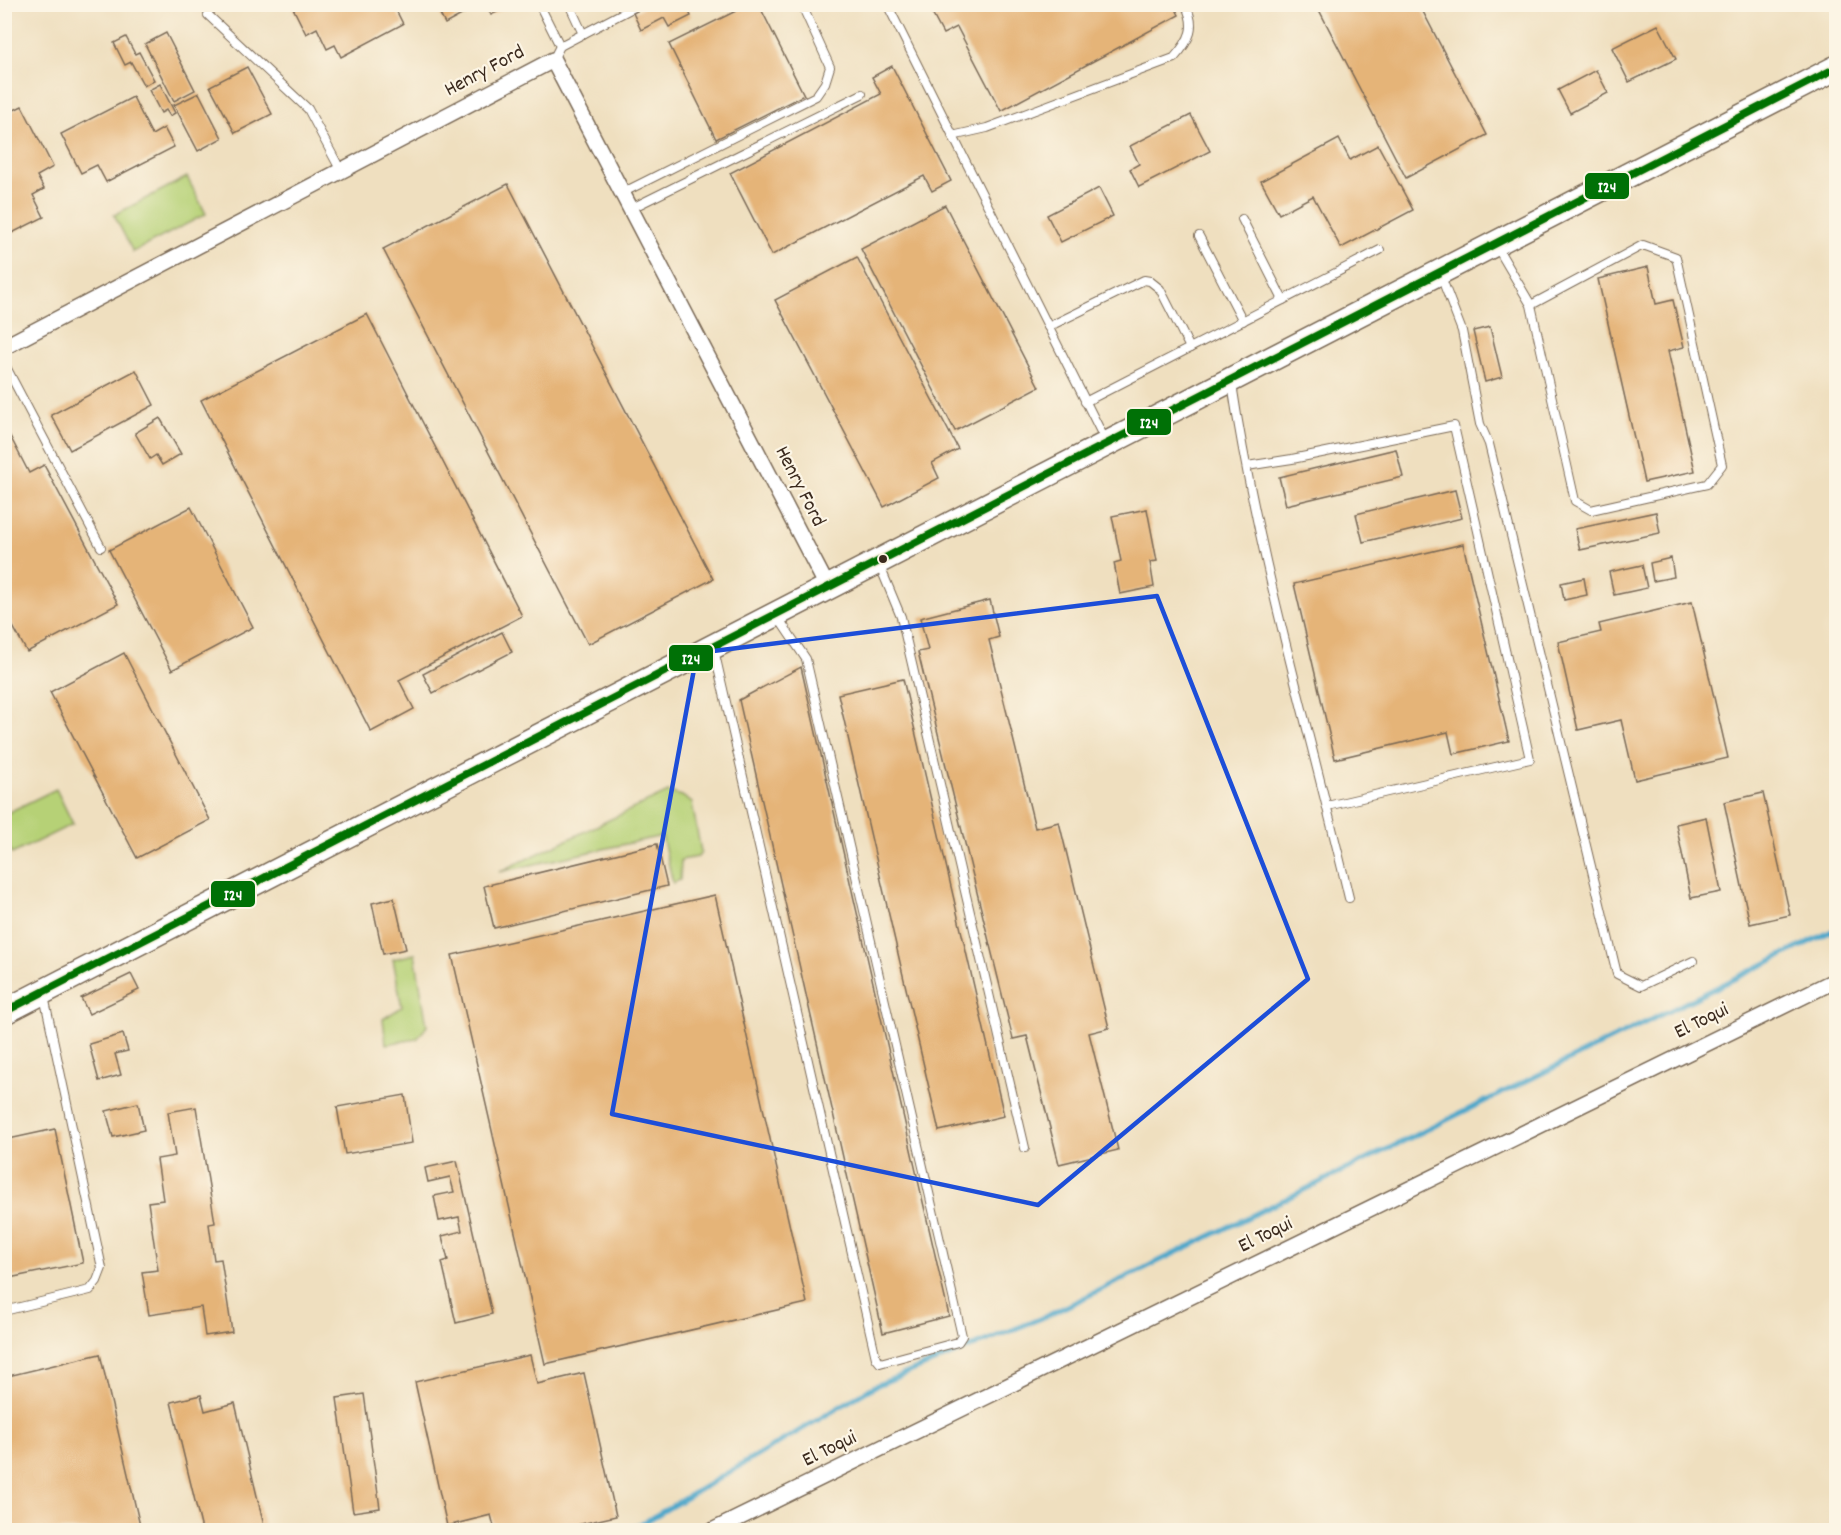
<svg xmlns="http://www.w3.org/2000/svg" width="1841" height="1535" font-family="Dekko,sans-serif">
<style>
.green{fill:#b6d176;stroke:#787e4a;stroke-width:1.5}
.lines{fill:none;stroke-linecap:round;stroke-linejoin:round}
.stream{stroke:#4da7ca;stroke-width:5}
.building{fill:#e5b478}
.service-casing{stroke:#7a6956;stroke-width:10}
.minor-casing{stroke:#7a6956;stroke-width:18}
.primary-casing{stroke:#7a6956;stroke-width:27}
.service{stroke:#fff;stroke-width:8}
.minor{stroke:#fff;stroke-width:15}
.primary{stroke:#fff;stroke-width:24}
.bus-1-casing{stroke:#fcf5e5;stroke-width:12}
.bus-1{stroke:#007106;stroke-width:8}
.marked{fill:none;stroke:#1d4ed8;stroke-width:4.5;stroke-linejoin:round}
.bus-dot{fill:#3b2a1e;stroke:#fcf5e5;stroke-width:2}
.labels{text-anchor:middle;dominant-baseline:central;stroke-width:4.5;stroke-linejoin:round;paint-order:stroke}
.street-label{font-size:21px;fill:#3b2a1e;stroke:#fcf5e5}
.line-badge{stroke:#fcf5e5;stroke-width:2}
.badge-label{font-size:16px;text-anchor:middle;font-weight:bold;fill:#fff}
</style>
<rect width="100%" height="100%" fill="#fcf5e5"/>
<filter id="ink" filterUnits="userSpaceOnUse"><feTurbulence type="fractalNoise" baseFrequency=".0167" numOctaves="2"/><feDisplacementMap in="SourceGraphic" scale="12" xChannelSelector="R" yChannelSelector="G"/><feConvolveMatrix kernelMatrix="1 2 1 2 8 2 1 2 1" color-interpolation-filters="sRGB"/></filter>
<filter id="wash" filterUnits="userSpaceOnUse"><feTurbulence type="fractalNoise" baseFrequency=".008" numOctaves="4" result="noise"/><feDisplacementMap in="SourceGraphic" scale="24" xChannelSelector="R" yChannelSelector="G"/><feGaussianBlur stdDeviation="1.35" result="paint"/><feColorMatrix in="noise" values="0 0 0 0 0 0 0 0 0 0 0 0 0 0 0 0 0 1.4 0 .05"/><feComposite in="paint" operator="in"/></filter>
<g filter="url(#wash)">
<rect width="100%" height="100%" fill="#efdfbf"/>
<g class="green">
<path d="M 187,177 L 206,214 L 133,252 L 114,215 Z"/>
<path d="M 56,789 L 73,824 L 12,854 L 5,839 L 5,814 Z"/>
<path d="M 668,792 L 682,796 L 692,803 L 701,852 L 698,857 L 681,860 L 680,880 L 673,883 L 662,836 L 499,872 Z"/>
<path d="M 415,954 L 427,1026 L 417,1039 L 386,1044 L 383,1019 L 402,1007 L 393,959 Z"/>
</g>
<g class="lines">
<path class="stream" d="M 624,1530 L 638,1526 L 875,1386 L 1049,1315 L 1836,929"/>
</g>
<g id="blocks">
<g class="building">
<path d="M 291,4 L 393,4 L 403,24 L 341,57 L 335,45 L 327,49 L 317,28 L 306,34 Z"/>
<path d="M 435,4 L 482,4 L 445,24 Z"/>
<path d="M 486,4 L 513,4 L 491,15 Z"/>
<path d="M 649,4 L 685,4 L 691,16 L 669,27 L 664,18 L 641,30 L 633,13 Z"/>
<path d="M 927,4 L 1173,4 L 1179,15 L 1001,111 L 957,27 L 943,34 Z"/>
<path d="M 1316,4 L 1419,4 L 1487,135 L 1406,178 Z"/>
<path d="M 748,5 L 759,5 L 804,95 L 716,139 L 669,44 Z"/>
<path d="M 1658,25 L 1676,59 L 1629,82 L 1612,48 Z"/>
<path d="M 166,33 L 195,90 L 174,101 L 145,44 Z"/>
<path d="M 126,37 L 135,54 L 139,52 L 154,80 L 144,86 L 131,62 L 125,65 L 114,43 Z"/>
<path d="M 892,66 L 951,181 L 932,191 L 924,176 L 772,255 L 730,173 L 881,94 L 872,77 Z"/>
<path d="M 247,67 L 272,114 L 235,133 L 210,86 Z"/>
<path d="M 1596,70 L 1608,93 L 1570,113 L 1558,90 Z"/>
<path d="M 160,84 L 175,113 L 170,116 L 166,110 L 161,113 L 149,90 Z"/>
<path d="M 199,93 L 222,138 L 198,151 L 174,105 Z"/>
<path d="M 133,97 L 152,135 L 164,128 L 174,147 L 106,182 L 97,165 L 81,173 L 61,134 Z"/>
<path d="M 22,106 L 53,167 L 37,176 L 44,189 L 33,195 L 44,217 L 4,237 L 4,111 L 6,114 Z"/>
<path d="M 1191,115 L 1210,151 L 1139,187 L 1130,169 L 1139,164 L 1130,146 Z"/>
<path d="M 1339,139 L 1350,160 L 1378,145 L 1413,210 L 1341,248 L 1313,196 L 1279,214 L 1261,181 Z"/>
<path d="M 508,184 L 713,579 L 588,644 L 383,249 Z"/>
<path d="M 1099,188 L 1113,216 L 1061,242 L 1047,215 Z"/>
<path d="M 945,205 L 1039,387 L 955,431 L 861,249 Z"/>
<path d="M 857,257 L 958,449 L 932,463 L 939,478 L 884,507 L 775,300 Z"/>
<path d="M 1648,267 L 1656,304 L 1673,300 L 1684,347 L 1668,351 L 1695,471 L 1644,482 L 1598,279 Z"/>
<path d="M 367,314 L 522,616 L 399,680 L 414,709 L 371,732 L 201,400 Z"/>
<path d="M 1490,327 L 1502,377 L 1485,382 L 1473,331 Z"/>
<path d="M 136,370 L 154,405 L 70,450 L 51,415 Z"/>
<path d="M 160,418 L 181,454 L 162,465 L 156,455 L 150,459 L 135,433 Z"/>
<path d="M 10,436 L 29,473 L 44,465 L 118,604 L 27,652 L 4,610 L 4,439 Z"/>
<path d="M 1396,449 L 1403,477 L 1286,505 L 1279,477 Z"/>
<path d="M 1455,490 L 1462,518 L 1363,542 L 1356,514 Z"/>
<path d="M 191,507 L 253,627 L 172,670 L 109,550 Z"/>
<path d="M 1147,509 L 1157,561 L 1150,562 L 1154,587 L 1120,594 L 1114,563 L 1121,561 L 1112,516 Z"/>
<path d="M 1656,512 L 1660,533 L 1580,550 L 1575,529 Z"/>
<path d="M 1463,544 L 1509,741 L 1453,754 L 1448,732 L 1335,759 L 1294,584 Z"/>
<path d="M 1671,558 L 1674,577 L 1653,581 L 1650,563 Z"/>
<path d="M 1642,565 L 1647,588 L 1614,595 L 1609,572 Z"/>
<path d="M 1584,578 L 1587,595 L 1564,600 L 1561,583 Z"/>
<path d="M 990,600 L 999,637 L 989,640 L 1035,828 L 1059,822 L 1109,1028 L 1089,1033 L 1118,1150 L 1059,1164 L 1027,1036 L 1013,1039 L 918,652 L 928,650 L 920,618 Z"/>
<path d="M 1692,602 L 1728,758 L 1635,780 L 1621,720 L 1578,730 L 1558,642 L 1601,632 L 1599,624 Z"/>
<path d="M 502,632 L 512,652 L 433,693 L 423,674 Z"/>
<path d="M 124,653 L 210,820 L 137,858 L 50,692 Z"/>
<path d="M 801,667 L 949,1316 L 883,1333 L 739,700 Z"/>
<path d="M 903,679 L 1004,1116 L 939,1131 L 838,694 Z"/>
<path d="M 1763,793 L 1790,915 L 1750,924 L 1724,802 Z"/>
<path d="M 1706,817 L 1721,892 L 1691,898 L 1676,824 Z"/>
<path d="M 657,844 L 667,886 L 494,928 L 484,886 Z"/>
<path d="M 715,895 L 807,1303 L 545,1364 L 452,955 Z"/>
<path d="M 394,898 L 406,949 L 383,954 L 372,903 Z"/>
<path d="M 131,974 L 139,990 L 89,1014 L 81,998 Z"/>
<path d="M 123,1034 L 128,1051 L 115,1054 L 121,1075 L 99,1081 L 89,1044 Z"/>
<path d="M 405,1095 L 412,1143 L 345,1154 L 337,1107 Z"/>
<path d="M 138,1103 L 144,1130 L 113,1137 L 106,1111 Z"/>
<path d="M 196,1107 L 215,1223 L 209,1224 L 214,1260 L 221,1259 L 232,1332 L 205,1336 L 201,1307 L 149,1315 L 142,1272 L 158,1270 L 148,1202 L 163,1200 L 157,1159 L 175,1156 L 168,1112 Z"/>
<path d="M 55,1129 L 83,1263 L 4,1279 L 4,1140 Z"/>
<path d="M 457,1161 L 492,1314 L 456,1323 L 442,1262 L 448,1260 L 442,1236 L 462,1231 L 459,1217 L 439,1221 L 434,1196 L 454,1192 L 450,1177 L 428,1182 L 425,1168 Z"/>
<path d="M 100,1354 L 141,1530 L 4,1530 L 4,1377 Z"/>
<path d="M 530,1355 L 537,1384 L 584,1373 L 616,1516 L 555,1530 L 495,1530 L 491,1515 L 447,1526 L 415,1382 Z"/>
<path d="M 364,1394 L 380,1508 L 353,1512 L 337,1398 Z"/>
<path d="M 201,1395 L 205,1411 L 235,1403 L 265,1530 L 202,1530 L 171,1402 Z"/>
</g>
</g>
</g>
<g filter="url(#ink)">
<use href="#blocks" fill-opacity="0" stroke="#7a6956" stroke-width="1.5"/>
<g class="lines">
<defs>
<g id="service">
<path d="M 539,4 L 560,46"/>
<path d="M 569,4 L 583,34"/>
<path d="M 887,4 L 1105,440"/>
<path d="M 208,15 L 308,109 L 341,171"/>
<path d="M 553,60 L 560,46 L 640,4"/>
<path d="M 952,136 L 987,128 L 1174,58 C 1190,40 1197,27 1185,4"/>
<path d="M 622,193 L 816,96 L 825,83 L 830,67 L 805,12"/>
<path d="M 630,209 L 862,94"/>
<path d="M 1242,219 L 1283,300"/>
<path d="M 1199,236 L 1243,321"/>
<path d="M 1497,247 L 1531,305 L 1575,501 L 1591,510 L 1707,484 L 1722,465 L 1676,257 L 1643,245 L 1531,305"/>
<path d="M 1440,274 L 1462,331 L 1480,424 L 1489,444 L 1617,974 L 1641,986 L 1693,961"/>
<path d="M 1048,327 L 1144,280 L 1150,281 L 1160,289 L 1190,348"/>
<path d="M 4,363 L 101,547"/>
<path d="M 1232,384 C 1258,557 1309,728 1349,898"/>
<path d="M 1085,402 L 1380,250"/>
<path d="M 1247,466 L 1292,459 L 1454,426 L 1530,759 L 1327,806"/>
<path d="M 879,564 L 901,617 L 1025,1148"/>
<path d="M 714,650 L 876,1358 L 880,1363 L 958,1342 L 962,1336 L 806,659 L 777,616"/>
<path d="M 4,1311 L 90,1290 L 97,1281 L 102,1268 L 44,996"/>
</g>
<g id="minor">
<path d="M 4,347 L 553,60 L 828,588"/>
<path d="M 714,1530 L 1836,980"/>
</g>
<path id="primary" d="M 4,1012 L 1836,68"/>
</defs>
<use href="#service" class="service-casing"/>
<use href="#minor" class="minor-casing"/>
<use href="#primary" class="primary-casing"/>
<use href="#service" class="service"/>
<use href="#minor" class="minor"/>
<use href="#primary" class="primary"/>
<defs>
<path id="bus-1" d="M 4,1012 L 1836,68"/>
</defs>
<use href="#bus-1" class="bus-1-casing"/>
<use href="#bus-1" class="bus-1"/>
</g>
</g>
<path class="marked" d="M 1157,596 L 1308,979 L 1038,1205 L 612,1114 L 697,653 Z"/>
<circle class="bus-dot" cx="883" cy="559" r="5"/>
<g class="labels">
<g class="street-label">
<text transform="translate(485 72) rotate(-28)">Henry Ford</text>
<text transform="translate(799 487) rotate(63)">Henry Ford</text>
<text transform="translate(1702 1022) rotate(-26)">El Toqui</text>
<text transform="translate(1266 1236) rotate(-26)">El Toqui</text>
<text transform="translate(830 1450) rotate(-26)">El Toqui</text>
</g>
</g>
<g class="line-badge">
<rect x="1584" y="172" width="46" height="28" rx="6" fill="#007106"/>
<rect x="1126" y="408" width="46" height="28" rx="6" fill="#007106"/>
<rect x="668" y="644" width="46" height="28" rx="6" fill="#007106"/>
<rect x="210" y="880" width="46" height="28" rx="6" fill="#007106"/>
</g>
<g class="badge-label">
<text x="1607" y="192">I24</text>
<text x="1149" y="428">I24</text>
<text x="691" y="664">I24</text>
<text x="233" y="900">I24</text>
</g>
<rect width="1841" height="1535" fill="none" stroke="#fcf5e5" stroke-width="24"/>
</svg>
